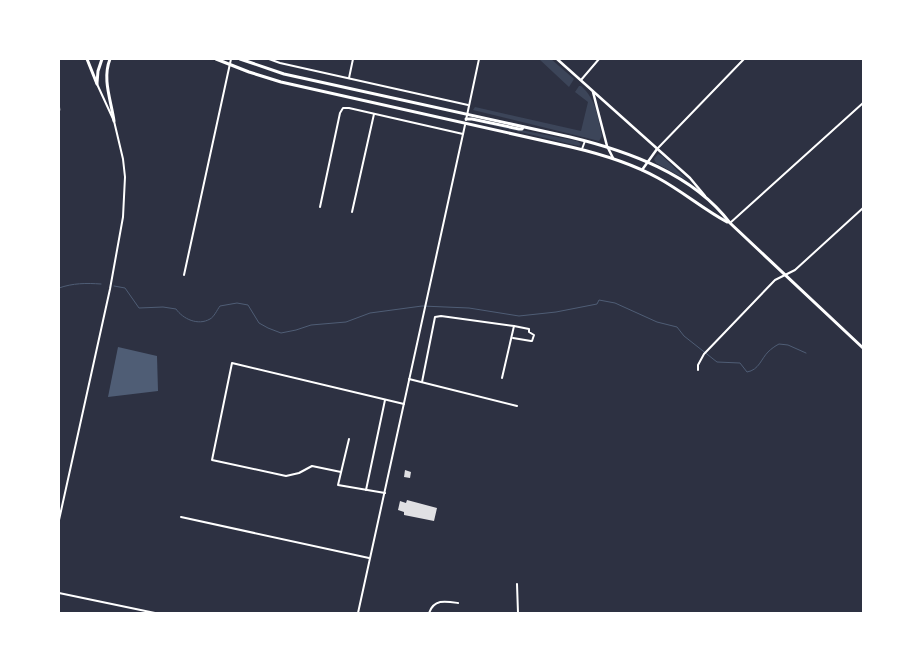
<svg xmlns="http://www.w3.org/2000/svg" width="922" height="672" font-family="Poppins,sans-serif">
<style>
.green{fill:#3c4559}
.water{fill:#4f5d75}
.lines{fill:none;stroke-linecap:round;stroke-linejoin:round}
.stream{stroke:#4f5d75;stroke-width:1}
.building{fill:#e0e0e3}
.minor{stroke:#fff;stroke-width:2}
.secondary{stroke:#fff;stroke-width:2.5}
.primary{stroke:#fff;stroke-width:3}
.rail{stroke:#abadb3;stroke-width:1}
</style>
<rect width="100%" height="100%" fill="#2d3142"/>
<g class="green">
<path d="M 539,59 L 551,59 L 574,79 L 569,87 Z"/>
<path d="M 579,86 L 581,86 C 596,99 598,117 602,136 L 599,141 L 473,110 L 475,107 L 581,131 L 588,102 L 575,92 Z"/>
<path d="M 474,121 L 577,141 L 581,144 L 579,146 Z"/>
<path d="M 658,154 L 662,156 L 687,180 L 656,163 L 654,159 Z"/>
</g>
<path class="water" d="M 118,347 L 157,356 L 158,391 L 108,397 Z"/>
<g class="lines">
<g class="stream">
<path d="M 114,286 L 125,288 L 139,308 L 163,307 L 176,309 C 183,319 198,326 210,319 C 214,317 217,310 220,306 L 237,303 L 248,305 L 259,323 L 268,328 L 281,333 L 296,330 L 311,325 L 346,322 L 370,313 L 422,306 L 469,308 L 519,316 L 556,312 L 597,304 L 599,300 L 615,303 L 657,322 L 677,327 L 684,336 L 717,362 L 740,363 L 747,372 C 759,370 761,359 768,352 C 771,349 775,346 779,344 L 788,345 L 806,353"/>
<path d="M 59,288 C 73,283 86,283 101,284"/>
</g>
</g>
<g class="building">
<path d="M 405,470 L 411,472 L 410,478 L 404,477 Z"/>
<path d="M 407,500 L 437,508 L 434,521 L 404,515 L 404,512 L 398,510 L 400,501 L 406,503 Z"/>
</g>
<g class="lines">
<g class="minor">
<path d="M 269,59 L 280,63 L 468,105"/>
<path d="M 349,78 L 353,59"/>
<path d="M 581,80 L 599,59"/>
<path d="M 466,120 L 479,59"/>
<path d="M 582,149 L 585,141"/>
<path d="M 657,149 L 744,59"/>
<path d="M 320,207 L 340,113 L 343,108 L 349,108 L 463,134"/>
<path d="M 352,212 L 374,114"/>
<path d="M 730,223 L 863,103"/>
<path d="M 184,275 L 231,59"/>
<path d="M 513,338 L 531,341 L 532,341 L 534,335 L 529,332 L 529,329 L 514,326"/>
<path d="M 698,370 L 698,365 L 704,354 L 775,280 L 795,270 L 863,208"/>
<path d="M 409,379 L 517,406"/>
<path d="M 422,382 L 435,317 L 441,316 L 514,326 L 502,378"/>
<path d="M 349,439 L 338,485 L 385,493"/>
<path d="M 341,472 L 312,466 L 299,473 L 286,476 L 212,460 L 232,363 L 404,404"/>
<path d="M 366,490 L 385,400"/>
<path d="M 181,517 L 369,558"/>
<path d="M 59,520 L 110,289 L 123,217 L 125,177 L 123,159 L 114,121 L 97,84"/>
<path d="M 517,584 L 518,613"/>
<path d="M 59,593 L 155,613"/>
<path d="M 358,613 L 465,125"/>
<path d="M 429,613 C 434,599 445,601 458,603"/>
</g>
<g class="secondary">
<path d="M 557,59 L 690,178 L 705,196"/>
<path d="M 593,92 L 607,146 L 613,158"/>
<path d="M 642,170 L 657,149"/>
</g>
<g class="primary">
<path d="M 87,59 L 97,84"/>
<path d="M 110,59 C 102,79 111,100 114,121"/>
<path d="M 216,59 L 249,72 L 281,82 L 571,147 C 601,154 631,163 658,178 C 682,191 703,209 727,222"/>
<path d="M 240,59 L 284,74 L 570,137 C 628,151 693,174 730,223 L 863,348"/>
<path d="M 97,83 L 98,71 L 102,59"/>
<path d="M 466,119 L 472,119 L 519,129 L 522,129 L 523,127"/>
</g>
<path class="rail" d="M 59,104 L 60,110"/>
</g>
<rect width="922" height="672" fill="none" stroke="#ffffff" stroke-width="120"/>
</svg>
